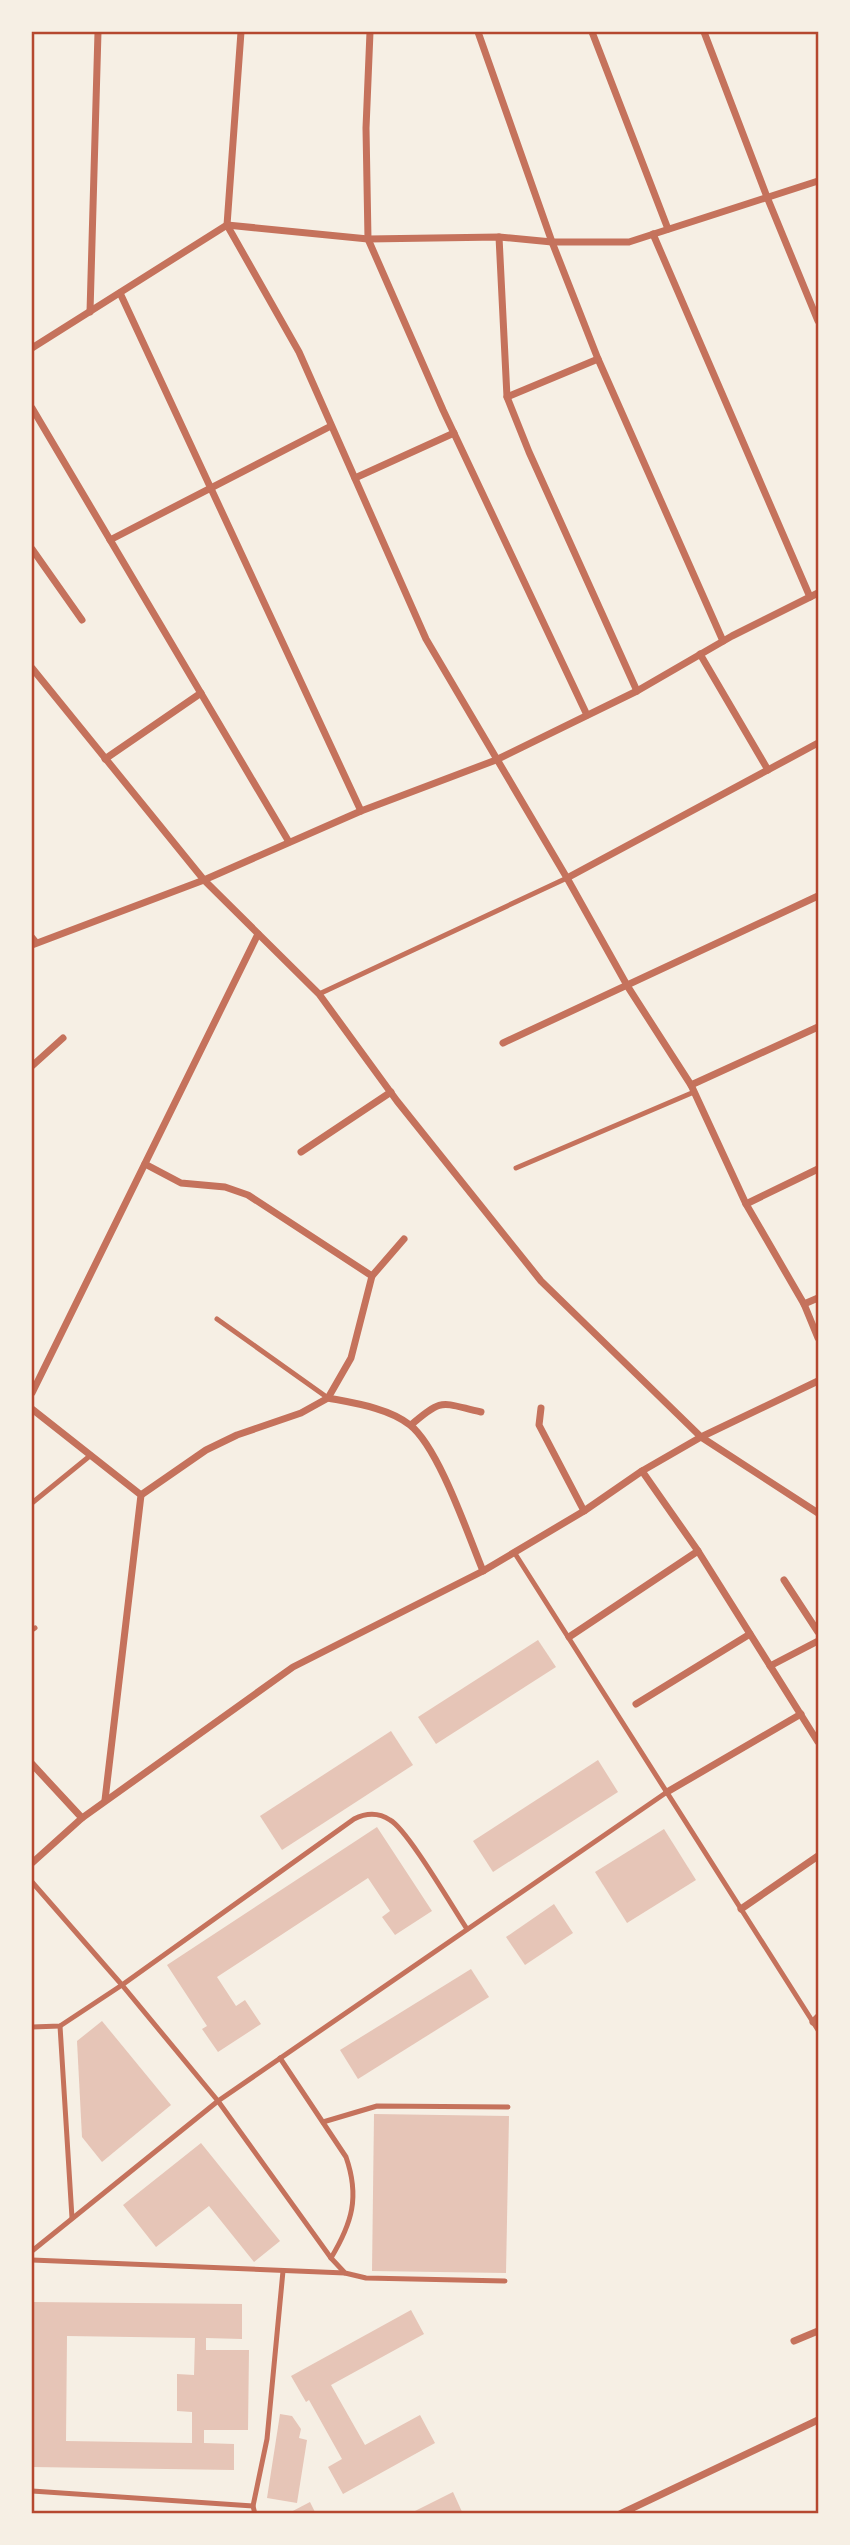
<svg xmlns="http://www.w3.org/2000/svg" width="850" height="2545" font-family="Lato,sans-serif">
<style>
.building{fill:#e6c5b7;fill-rule:evenodd}
.lines{fill:none;stroke-linecap:round;stroke-linejoin:round}
.service{stroke:#c5725c;stroke-width:5}
.minor{stroke:#c5725c;stroke-width:7}
.neatline{fill:none;stroke:#b5482f;stroke-width:2.5}
</style>
<rect width="100%" height="100%" fill="#f6efe4"/>
<g class="building">
<path d="M 538,1640 L 556,1667 L 436,1744 L 418,1717 Z"/>
<path d="M 391,1731 L 413,1765 L 282,1850 L 260,1816 Z"/>
<path d="M 598,1760 L 618,1792 L 493,1872 L 473,1841 Z"/>
<path d="M 377,1827 L 432,1911 L 395,1935 L 382,1917 L 390,1911 L 368,1878 L 217,1977 L 236,2006 L 245,2000 L 261,2024 L 218,2052 L 202,2029 L 207,2026 L 167,1965 Z"/>
<path d="M 664,1829 L 696,1880 L 627,1923 L 595,1872 Z"/>
<path d="M 554,1904 L 573,1933 L 525,1965 L 506,1937 Z"/>
<path d="M 471,1969 L 489,1997 L 358,2079 L 340,2050 Z"/>
<path d="M 102,2021 L 171,2105 L 102,2162 L 82,2137 L 77,2041 Z"/>
<path d="M 374,2114 L 509,2116 L 506,2273 L 372,2271 Z"/>
<path d="M 201,2143 L 280,2241 L 254,2262 L 209,2206 L 156,2247 L 123,2205 Z"/>
<path d="M 32,2302 L 242,2304 L 242,2339 L 206,2338 L 206,2350 L 249,2350 L 248,2430 L 204,2430 L 204,2443 L 234,2444 L 234,2470 L 32,2467 ZM 67,2336 L 195,2338 L 194,2375 L 177,2374 L 177,2411 L 192,2412 L 192,2443 L 66,2441 Z"/>
<path d="M 411,2310 L 424,2334 L 331,2385 L 365,2445 L 420,2415 L 435,2443 L 343,2494 L 328,2467 L 342,2459 L 309,2400 L 306,2402 L 291,2376 Z"/>
<path d="M 280,2414 L 292,2416 L 301,2429 L 299,2438 L 307,2440 L 297,2503 L 267,2498 Z"/>
<path d="M 453,2492 L 463,2514 L 409,2514 Z"/>
<path d="M 310,2502 L 316,2514 L 287,2514 Z"/>
</g>
<g class="lines">
<g class="service">
<path d="M 32,936 L 37,942"/>
<path d="M 319,994 L 567,878"/>
<path d="M 516,1168 L 694,1092"/>
<path d="M 217,1319 L 328,1398"/>
<path d="M 32,1503 L 91,1455"/>
<path d="M 514,1552 L 818,2030"/>
<path d="M 32,1630 L 35,1628"/>
<path d="M 32,1882 L 122,1985 L 218,2101 L 331,2258 L 345,2273 L 366,2278 L 505,2281"/>
<path d="M 60,2026 L 72,2218"/>
<path d="M 32,2027 L 60,2026 L 122,1985 L 354,1819 C 366,1813 378,1812 390,1820 C 407,1829 453,1908 467,1929"/>
<path d="M 280,2058 L 346,2157 C 360,2197 352,2223 331,2258"/>
<path d="M 323,2122 L 377,2106 L 508,2107"/>
<path d="M 32,2251 L 218,2101 L 667,1792"/>
<path d="M 32,2260 L 345,2273"/>
<path d="M 32,2491 L 253,2506"/>
<path d="M 255,2514 L 253,2506 L 267,2439 L 283,2271"/>
</g>
<g class="minor">
<path d="M 241,32 L 227,225 L 299,352 L 426,639 L 567,878 L 628,987 L 691,1085 L 746,1204 L 804,1304 L 818,1338"/>
<path d="M 370,32 L 366,128 L 368,239 L 443,410 L 587,715"/>
<path d="M 478,32 L 552,242 L 598,359 L 723,641"/>
<path d="M 592,32 L 668,229"/>
<path d="M 704,32 L 767,197 L 818,321"/>
<path d="M 653,234 L 810,597"/>
<path d="M 499,237 L 507,397 L 529,452 L 637,691"/>
<path d="M 120,293 L 361,811"/>
<path d="M 90,312 L 98,32"/>
<path d="M 32,348 L 227,225 L 368,239 L 499,237 L 552,242 L 629,242 L 818,181"/>
<path d="M 507,397 L 598,359"/>
<path d="M 32,408 L 289,842"/>
<path d="M 355,478 L 454,433"/>
<path d="M 110,540 L 331,426"/>
<path d="M 32,549 L 82,620"/>
<path d="M 700,654 L 768,770"/>
<path d="M 32,668 L 204,880 L 319,994 L 397,1101 L 541,1281 L 701,1437 L 818,1513"/>
<path d="M 105,759 L 201,693"/>
<path d="M 567,878 L 818,743"/>
<path d="M 32,945 L 204,880 L 361,811 L 496,760 L 637,691 L 732,636 L 818,593"/>
<path d="M 503,1043 L 818,896"/>
<path d="M 32,1066 L 63,1038"/>
<path d="M 691,1085 L 818,1027"/>
<path d="M 301,1152 L 391,1092"/>
<path d="M 145,1164 L 181,1183 L 225,1187 L 248,1195 L 372,1276"/>
<path d="M 746,1204 L 818,1169"/>
<path d="M 804,1304 L 818,1298"/>
<path d="M 32,1393 L 258,934"/>
<path d="M 328,1398 C 354,1403 389,1408 410,1425 C 439,1448 468,1535 483,1571"/>
<path d="M 541,1408 L 539,1425 L 584,1511"/>
<path d="M 32,1409 L 141,1495 L 105,1800"/>
<path d="M 411,1425 C 443,1397 441,1403 481,1412"/>
<path d="M 642,1471 L 698,1551 L 818,1742"/>
<path d="M 141,1495 L 206,1450 L 237,1435 L 301,1413 L 328,1398 L 351,1358 L 372,1276 L 404,1239"/>
<path d="M 784,1580 L 818,1632"/>
<path d="M 569,1637 L 698,1551"/>
<path d="M 770,1666 L 818,1641"/>
<path d="M 636,1704 L 750,1634"/>
<path d="M 32,1764 L 82,1818"/>
<path d="M 667,1792 L 801,1714"/>
<path d="M 32,1863 L 82,1818 L 293,1667 L 483,1571 L 584,1511 L 642,1471 L 701,1437 L 818,1381"/>
<path d="M 741,1909 L 818,1856"/>
<path d="M 813,2022 L 818,2017"/>
<path d="M 794,2341 L 818,2331"/>
<path d="M 620,2514 L 818,2420"/>
</g>
</g>
<rect width="850" height="2545" fill="none" stroke="#f6efe4" stroke-width="66"/>
<rect x="33" y="33" width="784" height="2479" class="neatline"/>
</svg>
